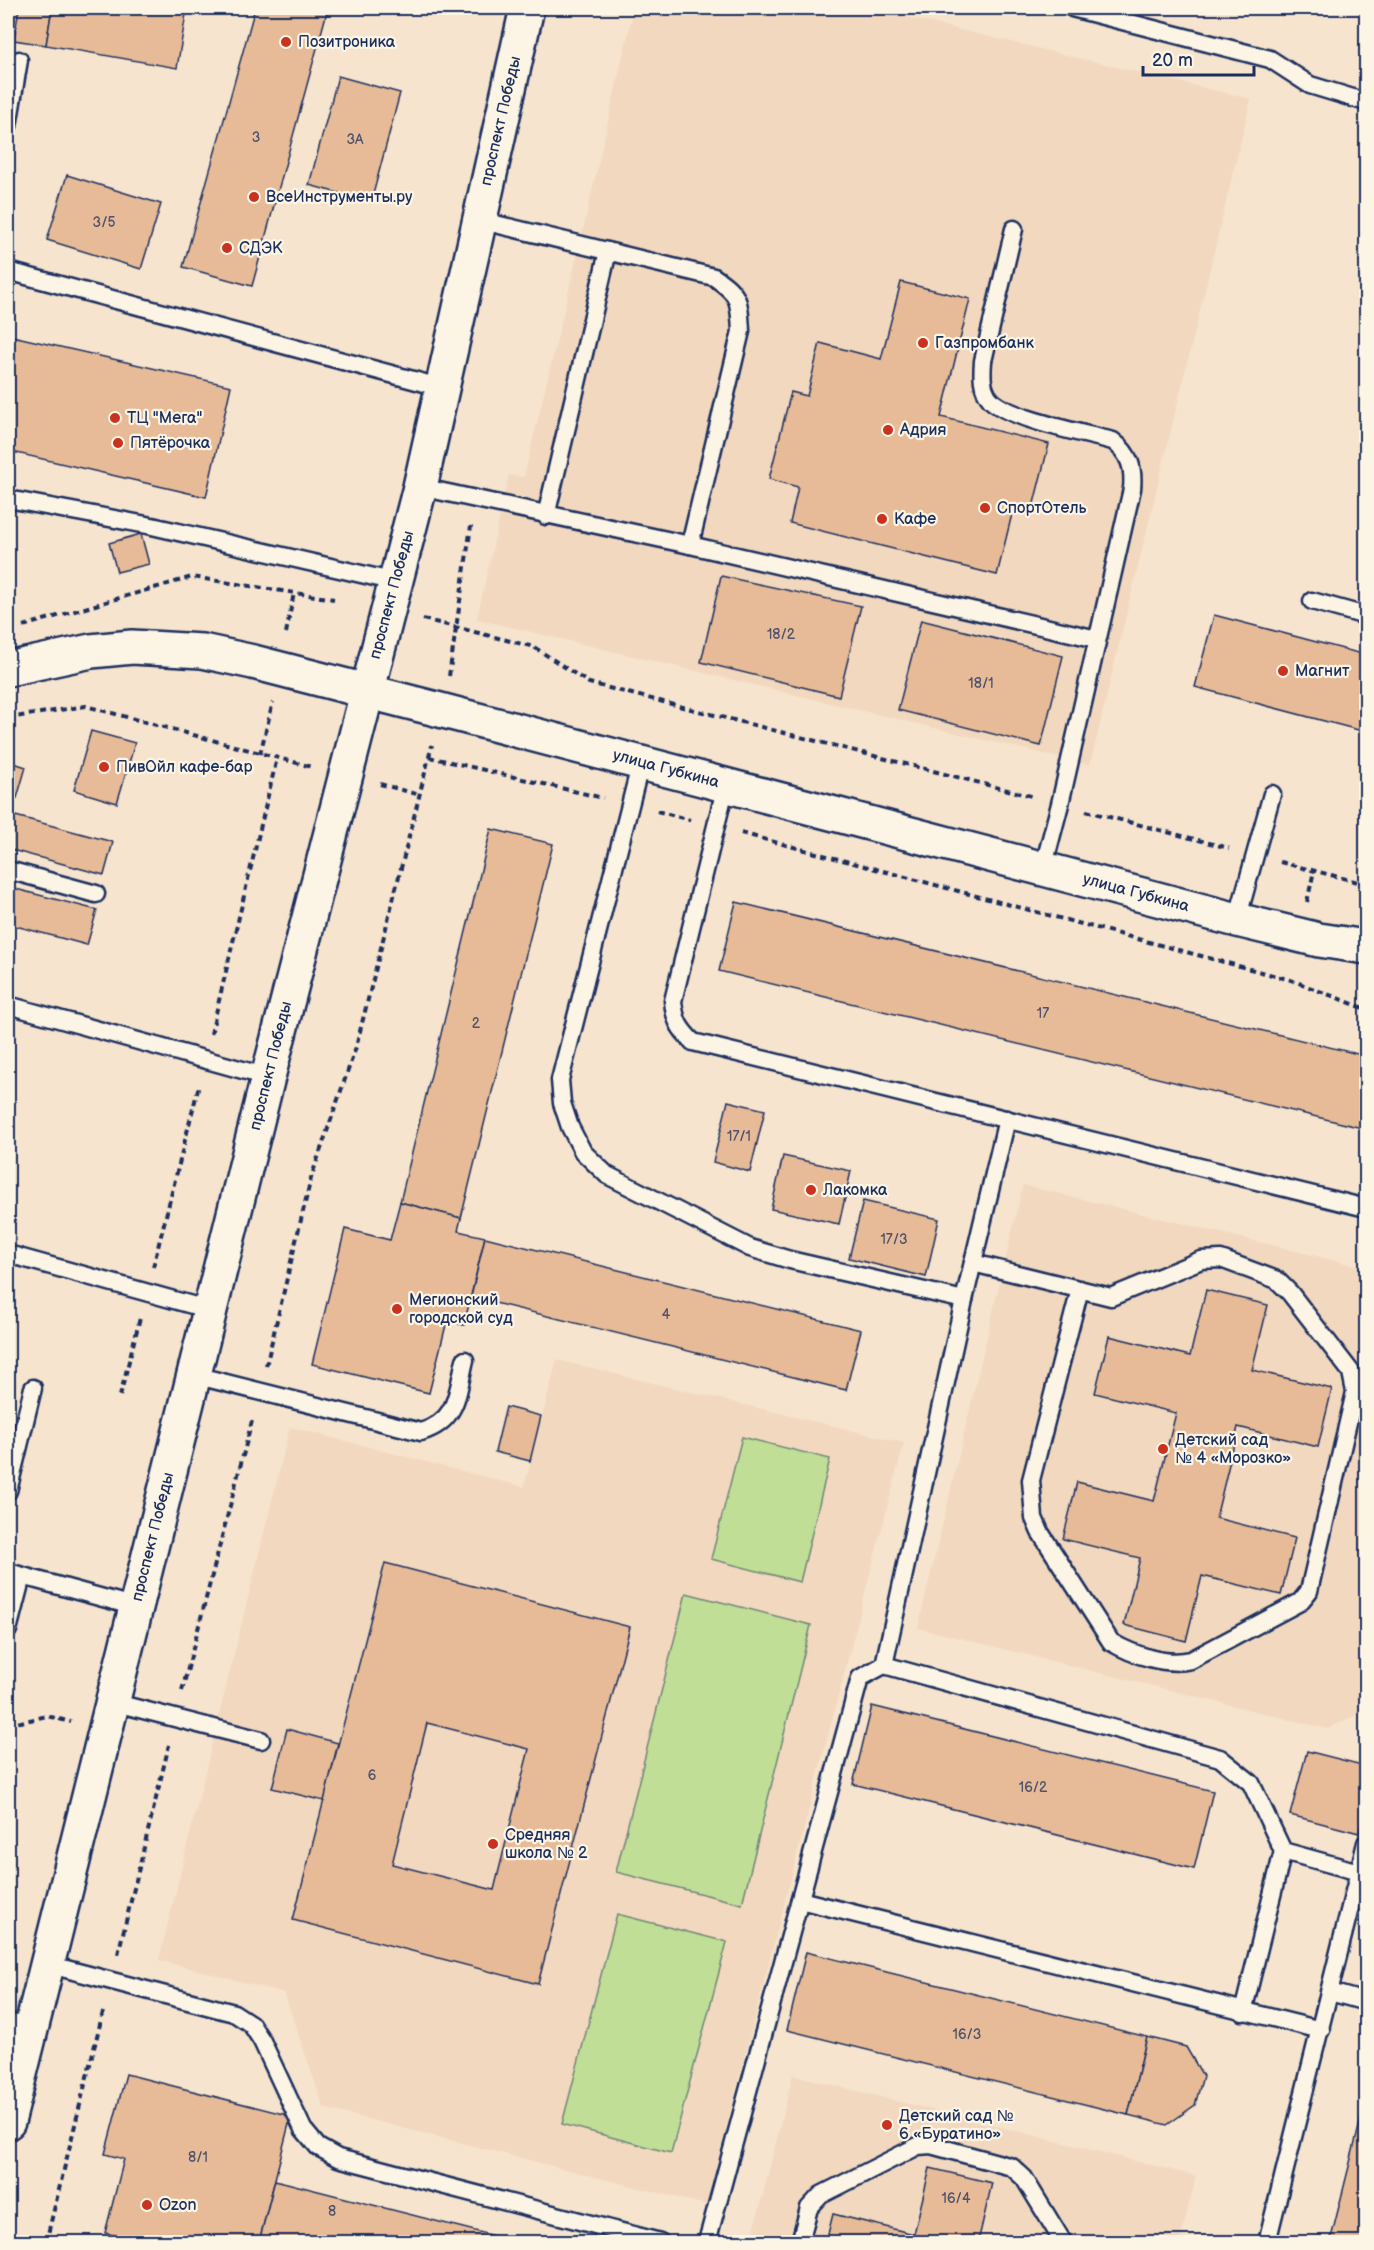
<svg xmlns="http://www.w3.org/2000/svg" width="1374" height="2250" font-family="'Balsamiq Sans',sans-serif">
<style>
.built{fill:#f2d8be}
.green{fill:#c0de96;stroke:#6e867a;stroke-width:1.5}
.building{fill:#e7bb97;stroke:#1b2f5e;stroke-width:1.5;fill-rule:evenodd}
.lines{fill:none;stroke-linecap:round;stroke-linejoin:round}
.lane-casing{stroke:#1b2f5e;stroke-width:21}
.secondary-casing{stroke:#1b2f5e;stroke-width:38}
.path{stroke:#1b2f5e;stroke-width:4;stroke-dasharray:6 4.5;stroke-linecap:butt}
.lane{stroke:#fcf5e5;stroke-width:16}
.secondary{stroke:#fcf5e5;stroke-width:33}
.poi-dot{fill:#c8321e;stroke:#fcf5e5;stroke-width:2}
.labels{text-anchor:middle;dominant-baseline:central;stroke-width:4.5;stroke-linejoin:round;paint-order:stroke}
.number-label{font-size:14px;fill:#4e526c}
.poi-label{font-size:16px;fill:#1b2f5e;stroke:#fcf5e5;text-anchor:start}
.street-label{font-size:16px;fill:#1b2f5e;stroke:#fcf5e5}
</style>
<rect width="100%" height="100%" fill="#f6e4ce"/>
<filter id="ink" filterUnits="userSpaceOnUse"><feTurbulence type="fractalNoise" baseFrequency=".0167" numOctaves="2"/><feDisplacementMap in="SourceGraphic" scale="12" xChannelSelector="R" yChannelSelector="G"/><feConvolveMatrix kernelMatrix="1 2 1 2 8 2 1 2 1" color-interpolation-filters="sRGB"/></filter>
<g filter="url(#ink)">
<g class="built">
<path d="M 634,8 L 868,8 L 1251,99 L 1090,765 L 477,619 L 509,475 L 524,477 L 580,244 Z"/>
<path d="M 1023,1185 L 1366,1268 L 1366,1694 L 1362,1712 L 1328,1729 L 918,1628 Z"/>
<path d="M 557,1360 L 904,1443 L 706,2205 L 324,2108 L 284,1993 L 159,1960 L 290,1427 L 524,1487 Z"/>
<path d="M 793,2075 L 1196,2176 L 1180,2242 L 751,2242 Z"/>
</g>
<g class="green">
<path d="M 742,1437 L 830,1459 L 800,1582 L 711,1559 Z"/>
<path d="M 686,1593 L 811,1625 L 742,1904 L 616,1872 Z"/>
<path d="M 617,1914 L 727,1942 L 671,2153 L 562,2124 Z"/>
</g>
<g class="building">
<path d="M 19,8 L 52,8 L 46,45 L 14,40 Z"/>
<path d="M 52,8 L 187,8 L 177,68 L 46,45 Z"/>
<path d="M 255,8 L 328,8 L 252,286 L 183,267 Z"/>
<path d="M 338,76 L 400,93 L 371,202 L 309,185 Z"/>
<path d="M 67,175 L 161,204 L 141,269 L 47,240 Z"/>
<path d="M 901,282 L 970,299 L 941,417 L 1049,444 L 1031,515 L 1013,510 L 997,575 L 790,523 L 798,487 L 769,479 L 791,392 L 807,396 L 820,343 L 881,359 Z"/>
<path d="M 8,335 L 231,386 L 206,497 L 8,451 Z"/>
<path d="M 141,534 L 149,564 L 117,572 L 109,543 Z"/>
<path d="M 721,576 L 861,606 L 839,696 L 701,662 Z"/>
<path d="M 1214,615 L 1366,655 L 1366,732 L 1195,687 Z"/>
<path d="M 921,620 L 1063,656 L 1041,746 L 898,710 Z"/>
<path d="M 91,731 L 135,743 L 117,803 L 74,790 Z"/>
<path d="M 8,761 L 26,767 L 17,798 L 8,796 Z"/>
<path d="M 8,814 L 113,842 L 104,875 L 8,849 Z"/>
<path d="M 491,829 L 553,844 L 461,1218 L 400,1202 Z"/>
<path d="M 8,887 L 97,910 L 87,945 L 8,924 Z"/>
<path d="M 736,902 L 1366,1056 L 1366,1129 L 719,971 Z"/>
<path d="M 728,1101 L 765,1110 L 750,1172 L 713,1162 Z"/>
<path d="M 783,1156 L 851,1171 L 839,1224 L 771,1209 Z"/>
<path d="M 863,1201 L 939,1219 L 926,1277 L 849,1258 Z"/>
<path d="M 400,1202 L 461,1218 L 458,1231 L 485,1237 L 464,1325 L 447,1321 L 429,1393 L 312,1364 L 345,1229 L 390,1240 Z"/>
<path d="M 485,1237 L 861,1330 L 846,1390 L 471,1297 Z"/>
<path d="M 1206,1290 L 1268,1305 L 1252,1370 L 1332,1389 L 1318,1447 L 1238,1427 L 1216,1518 L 1295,1538 L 1281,1595 L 1202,1576 L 1186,1641 L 1124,1625 L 1140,1558 L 1063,1539 L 1077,1482 L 1154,1501 L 1176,1413 L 1095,1393 L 1109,1336 L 1190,1356 Z"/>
<path d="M 506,1407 L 541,1416 L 530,1461 L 495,1452 Z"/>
<path d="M 385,1563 L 630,1627 L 538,1984 L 293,1920 ZM 427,1723 L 529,1749 L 494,1890 L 392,1864 Z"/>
<path d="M 872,1706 L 1213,1791 L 1194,1869 L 853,1784 Z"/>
<path d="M 287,1729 L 338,1743 L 324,1801 L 272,1788 Z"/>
<path d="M 1307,1751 L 1366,1766 L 1366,1804 L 1359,1833 L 1290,1815 Z"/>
<path d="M 806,1952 L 1147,2037 L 1128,2115 L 787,2030 Z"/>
<path d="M 1147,2037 L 1186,2047 L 1203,2076 L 1195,2105 L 1167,2125 L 1128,2115 Z"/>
<path d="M 126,2074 L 291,2116 L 259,2242 L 143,2242 L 105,2233 L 124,2159 L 105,2154 Z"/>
<path d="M 1366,2099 L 1366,2242 L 1330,2242 Z"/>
<path d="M 930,2168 L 992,2183 L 978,2242 L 826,2242 L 833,2214 L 914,2234 Z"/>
<path d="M 275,2180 L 518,2242 L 259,2242 Z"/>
</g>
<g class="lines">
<defs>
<g id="lane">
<path d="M 1072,8 L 1270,59 L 1310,85 L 1366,102"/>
<path d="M 8,126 L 19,60"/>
<path d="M 1014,229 L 983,361 C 982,374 981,389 991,400 C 1008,418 1086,434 1113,441 C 1130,454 1134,468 1132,489 L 1060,804 L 1043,869"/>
<path d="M 8,271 L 443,388"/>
<path d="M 420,487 L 690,545 L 741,331 C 739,299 740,295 714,277 L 479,220"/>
<path d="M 8,499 L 152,526 L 396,582"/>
<path d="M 546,516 L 608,251"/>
<path d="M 690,545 L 1097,639"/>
<path d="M 1312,601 L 1366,616"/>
<path d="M 641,762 L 560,1080 L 562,1103 L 570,1127 L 583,1152 L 607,1175 L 750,1248 L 790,1260 L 964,1300"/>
<path d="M 726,785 L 673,1001 C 675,1021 679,1028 693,1042 L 1366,1208"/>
<path d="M 8,870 L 96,894"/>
<path d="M 1237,920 L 1272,794"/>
<path d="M 8,1005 L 268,1077"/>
<path d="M 8,1254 L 210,1310"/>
<path d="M 973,1263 L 1111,1297 L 1201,1260 L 1221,1259 L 1277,1280 L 1290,1293 L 1351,1372 L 1355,1392 L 1309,1591 L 1300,1602 L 1191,1660 C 1166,1666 1133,1655 1111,1642 L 1040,1532 L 1034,1518 L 1031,1480 L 1080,1289"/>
<path d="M 194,1375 L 421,1432 C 458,1421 457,1393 465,1360"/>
<path d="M 8,1491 L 33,1388"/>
<path d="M 8,1572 L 136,1607"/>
<path d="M 8,1630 L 22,1576"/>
<path d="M 884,1665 L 1220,1758 L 1251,1783 L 1283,1851 L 1359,1872"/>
<path d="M 112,1702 L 261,1740"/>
<path d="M 800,1900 L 1321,2030"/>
<path d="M 47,1964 L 234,2013 L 251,2024 L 262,2041 L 303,2129 L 318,2147 L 338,2158 L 660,2242"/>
<path d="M 1330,1992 L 1366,2002"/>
<path d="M 1243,2012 L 1283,1851"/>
<path d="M 8,2022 L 31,2028"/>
<path d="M 707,2242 L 860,1678 L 884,1665 L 964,1300 L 1007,1119"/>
<path d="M 800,2242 L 809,2208 L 821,2195 L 918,2146 L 931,2145 L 1012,2167 L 1024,2178 L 1063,2242"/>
<path d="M 1267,2242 L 1366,1843"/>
</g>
<g id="secondary">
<path d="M 8,669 L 91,651 L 132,647 L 202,651 L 253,662 L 440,710 L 1237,920 L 1319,940 L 1366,947"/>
<path d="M 8,2122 L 268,1077 L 420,487 L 527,8"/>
</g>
</defs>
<use href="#lane" class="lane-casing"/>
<use href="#secondary" class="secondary-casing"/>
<g class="path">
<path d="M 423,619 L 534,647 L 589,683 L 1035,797"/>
<path d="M 23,626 L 192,577 L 334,599"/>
<path d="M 286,633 L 294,593"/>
<path d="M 449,676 L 471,526"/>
<path d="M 8,718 L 86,706 L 312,767"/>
<path d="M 260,754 L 273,702"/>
<path d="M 429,757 L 603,798"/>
<path d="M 380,784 L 420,795"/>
<path d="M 657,811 L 690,820"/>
<path d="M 1086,811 L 1229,848"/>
<path d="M 741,833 L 1291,980 L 1366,1009"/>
<path d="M 1280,862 L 1366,884"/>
<path d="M 1307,902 L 1314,871"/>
<path d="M 211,1034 L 277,758"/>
<path d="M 153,1267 L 199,1085"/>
<path d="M 266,1366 L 311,1178 L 356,1047 L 432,745"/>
<path d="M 120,1396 L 140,1318"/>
<path d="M 182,1691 L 253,1417"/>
<path d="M 8,1725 L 47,1716 L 71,1722"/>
<path d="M 118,1954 L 169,1745"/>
<path d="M 46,2242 L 104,2008"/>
</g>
<use href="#lane" class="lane"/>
<use href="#secondary" class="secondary"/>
</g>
</g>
<g class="poi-dot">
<circle cx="286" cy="42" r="6"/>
<circle cx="254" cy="197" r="6"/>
<circle cx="227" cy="248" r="6"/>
<circle cx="923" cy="343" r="6"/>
<circle cx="115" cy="418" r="6"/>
<circle cx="888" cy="430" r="6"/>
<circle cx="118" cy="443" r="6"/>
<circle cx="985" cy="508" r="6"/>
<circle cx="882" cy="519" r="6"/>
<circle cx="1283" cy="671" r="6"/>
<circle cx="104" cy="767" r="6"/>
<circle cx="811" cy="1190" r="6"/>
<circle cx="397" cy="1309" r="6"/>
<circle cx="1163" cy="1449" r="6"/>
<circle cx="493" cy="1844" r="6"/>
<circle cx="887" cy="2125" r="6"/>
<circle cx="147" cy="2205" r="6"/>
</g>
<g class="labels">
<g class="number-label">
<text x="256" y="137">3</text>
<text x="355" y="139">3А</text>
<text x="104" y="222">3/5</text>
<text x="781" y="634">18/2</text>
<text x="981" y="683">18/1</text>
<text x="1043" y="1013">17</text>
<text x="476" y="1023">2</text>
<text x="739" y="1136">17/1</text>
<text x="894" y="1239">17/3</text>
<text x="666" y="1314">4</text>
<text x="372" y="1775">6</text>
<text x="1033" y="1787">16/2</text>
<text x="967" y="2034">16/3</text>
<text x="198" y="2157">8/1</text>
<text x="956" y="2198">16/4</text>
<text x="332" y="2211">8</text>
</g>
<g class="poi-label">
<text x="298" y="42">Позитроника</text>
<text x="266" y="197">ВсеИнструменты.ру</text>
<text x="239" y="248">СДЭК</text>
<text x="935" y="343">Газпромбанк</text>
<text x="127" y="418">ТЦ "Мега"</text>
<text x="900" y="430">Адрия</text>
<text x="130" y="443">Пятёрочка</text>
<text x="997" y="508">СпортОтель</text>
<text x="894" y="519">Кафе</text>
<text x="1295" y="671">Магнит</text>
<text x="116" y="767">ПивОйл кафе-бар</text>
<text x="823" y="1190">Лакомка</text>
<text x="409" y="1300">Мегионский<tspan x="409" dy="18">городской суд</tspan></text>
<text x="1175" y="1440">Детский сад<tspan x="1175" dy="18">№ 4 «Морозко»</tspan></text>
<text x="505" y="1835">Средняя<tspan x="505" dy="18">школа № 2</tspan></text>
<text x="899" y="2116">Детский сад №<tspan x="899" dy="18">6 «Буратино»</tspan></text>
<text x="159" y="2205">Ozon</text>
</g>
<g class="street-label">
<text transform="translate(501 121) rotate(-77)">проспект Победы</text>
<text transform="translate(392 595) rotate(-75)">проспект Победы</text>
<text transform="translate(666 769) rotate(15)">улица Губкина</text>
<text transform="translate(1136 893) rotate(15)">улица Губкина</text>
<text transform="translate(271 1066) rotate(-76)">проспект Победы</text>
<text transform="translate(153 1537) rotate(-76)">проспект Победы</text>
</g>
</g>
<rect width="1374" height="2250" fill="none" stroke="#fcf5e5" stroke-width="30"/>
<rect x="15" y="15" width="1344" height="2220" fill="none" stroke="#1b2f5e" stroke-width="2" filter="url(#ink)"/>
<path d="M1143 66v9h111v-9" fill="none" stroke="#1b2f5e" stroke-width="3"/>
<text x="1152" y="66" font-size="18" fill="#1b2f5e" stroke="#fcf5e5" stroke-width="4.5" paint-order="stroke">20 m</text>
</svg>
